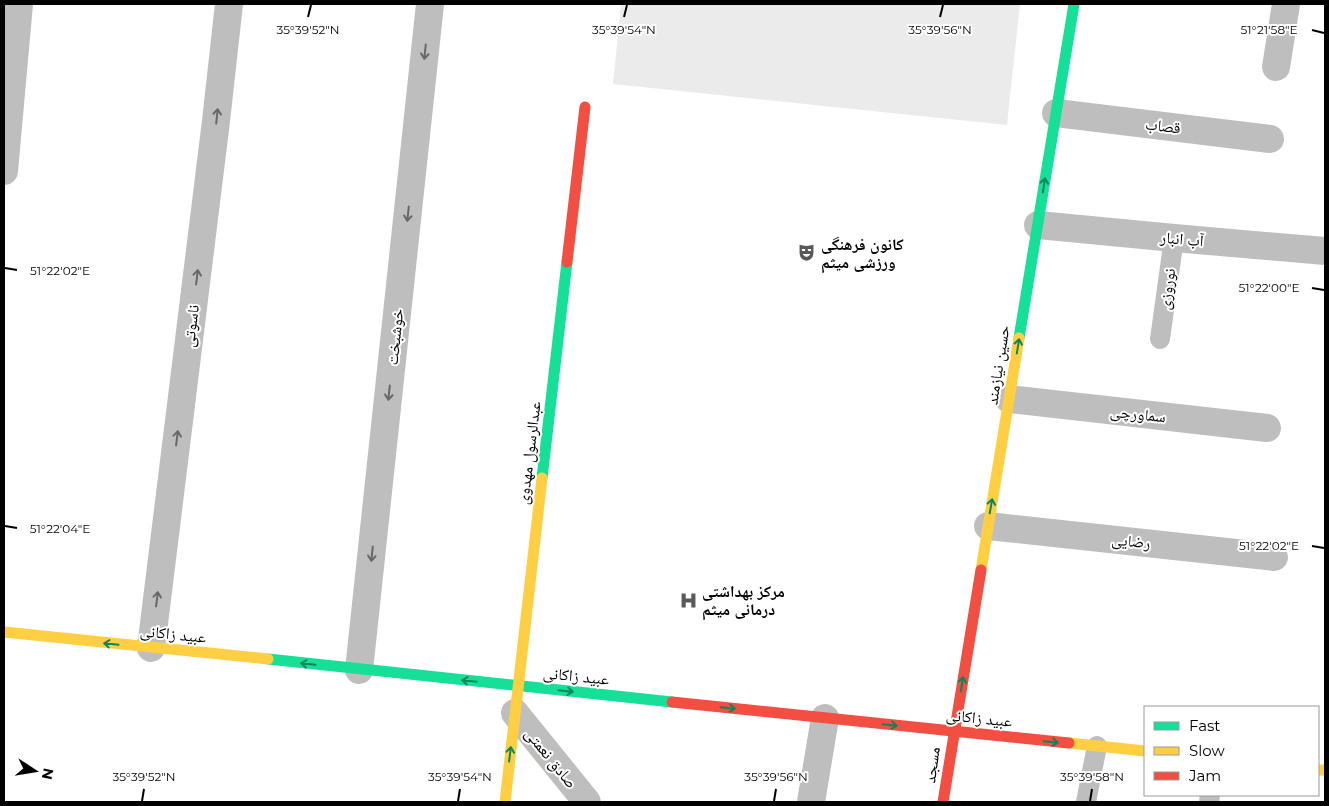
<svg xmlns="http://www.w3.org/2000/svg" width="1329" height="806" font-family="Montserrat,'Noto Naskh Arabic',sans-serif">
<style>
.green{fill:#ebebeb}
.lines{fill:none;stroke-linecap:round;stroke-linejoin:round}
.lane{stroke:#bebebe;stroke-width:20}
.street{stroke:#bebebe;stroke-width:28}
.fast{stroke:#16e098;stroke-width:11}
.slow{stroke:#ffcf43;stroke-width:11}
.jam{stroke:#f24e42;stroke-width:11}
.oneway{stroke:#686868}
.oneway2{stroke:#0d865b}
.ticks{fill:none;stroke:#000;stroke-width:2}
.labels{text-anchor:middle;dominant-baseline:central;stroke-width:4;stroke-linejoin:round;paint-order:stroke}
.street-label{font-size:16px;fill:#000;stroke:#fff}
.poi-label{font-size:16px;font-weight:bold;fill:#000;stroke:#fff;text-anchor:start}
.ticks-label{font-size:12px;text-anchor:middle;fill:#000;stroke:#fff;stroke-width:4;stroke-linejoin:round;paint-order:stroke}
</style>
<rect width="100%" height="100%" fill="#fff"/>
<path class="green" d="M 621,4 L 1020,4 L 1007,125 L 613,84 Z"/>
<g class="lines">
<g class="lane">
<path d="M 1160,339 L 1174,238"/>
<path d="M 1086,802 L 1097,746"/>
<path d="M 1209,802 L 1210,795"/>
</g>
<g class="street">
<path d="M 1276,67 L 1286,4"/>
<path d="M 1056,113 L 1270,139"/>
<path d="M 4,171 L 19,4"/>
<path d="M 1038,225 L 1174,238 L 1325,251"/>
<path d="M 1009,399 L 1267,428"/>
<path d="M 988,526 L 1274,557"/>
<path d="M 151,648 L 216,121 L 229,4"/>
<path d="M 359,670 L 430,4"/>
<path d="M 515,713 L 587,802"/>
<path d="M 811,802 L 825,718"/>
</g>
<g class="fast">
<path d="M 1019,338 L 1074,4"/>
<path d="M 542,478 L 567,262"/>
<path d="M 268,659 L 672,702"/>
</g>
<g class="slow">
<path d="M 981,570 L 1019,338"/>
<path d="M 4,632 L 268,659"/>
<path d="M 1069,743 L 1145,751"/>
<path d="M 1318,770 L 1325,770"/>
<path d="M 505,802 L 542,478"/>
</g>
<g class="jam">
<path d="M 567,262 L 585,107"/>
<path d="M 672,702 L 1069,743"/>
<path d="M 943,802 L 981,570"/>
</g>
</g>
<defs><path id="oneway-shaft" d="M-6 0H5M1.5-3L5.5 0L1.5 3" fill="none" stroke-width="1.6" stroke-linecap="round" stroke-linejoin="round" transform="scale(1.25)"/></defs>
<g class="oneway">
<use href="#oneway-shaft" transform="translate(425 52) rotate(96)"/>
<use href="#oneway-shaft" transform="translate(217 116) rotate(-84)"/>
<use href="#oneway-shaft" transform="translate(408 214) rotate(96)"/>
<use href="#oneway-shaft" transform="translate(197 277) rotate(-83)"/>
<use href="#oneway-shaft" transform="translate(389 393) rotate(96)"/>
<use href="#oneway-shaft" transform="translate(177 438) rotate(-83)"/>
<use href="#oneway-shaft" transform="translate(372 554) rotate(96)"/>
<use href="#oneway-shaft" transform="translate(157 599) rotate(-83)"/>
</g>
<g class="oneway2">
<use href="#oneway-shaft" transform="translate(1044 185) rotate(-81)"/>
<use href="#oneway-shaft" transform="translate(1018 346) rotate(-81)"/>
<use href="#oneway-shaft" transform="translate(991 506) rotate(-80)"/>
<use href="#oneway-shaft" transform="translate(111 644) rotate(-174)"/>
<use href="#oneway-shaft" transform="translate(308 664) rotate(-174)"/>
<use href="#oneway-shaft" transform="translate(469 681) rotate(-174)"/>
<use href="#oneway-shaft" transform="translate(962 684) rotate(-81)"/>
<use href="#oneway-shaft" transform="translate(566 691) rotate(6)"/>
<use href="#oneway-shaft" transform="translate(728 708) rotate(6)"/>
<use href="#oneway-shaft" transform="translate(890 725) rotate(6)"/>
<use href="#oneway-shaft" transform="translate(1051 742) rotate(6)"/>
<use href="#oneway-shaft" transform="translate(510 754) rotate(-83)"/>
</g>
<path class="ticks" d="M 308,17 L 311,5M 624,17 L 627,5M 940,17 L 943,5M 1312,30 L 1324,33M 5,268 L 17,270M 1312,288 L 1324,290M 5,526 L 17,528M 1312,546 L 1324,548M 142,801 L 144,789M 458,801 L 460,789M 774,801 L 776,789M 1090,801 L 1092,789"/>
<defs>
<symbol id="theatre-bare" viewBox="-9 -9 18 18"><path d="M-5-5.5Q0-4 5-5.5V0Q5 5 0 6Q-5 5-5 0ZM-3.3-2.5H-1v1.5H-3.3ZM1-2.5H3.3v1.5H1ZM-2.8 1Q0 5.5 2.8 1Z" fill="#595959" stroke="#fff" stroke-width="2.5" paint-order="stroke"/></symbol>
<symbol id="hospital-bare" viewBox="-9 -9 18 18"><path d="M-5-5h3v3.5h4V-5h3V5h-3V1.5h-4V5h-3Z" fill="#595959" stroke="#fff" stroke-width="2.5" paint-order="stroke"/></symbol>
</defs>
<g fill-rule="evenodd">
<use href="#theatre-bare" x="794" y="240" width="25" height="25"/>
<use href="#hospital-bare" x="676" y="588" width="25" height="25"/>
</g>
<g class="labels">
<g class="street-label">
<text transform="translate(1163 126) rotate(7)">قصاب</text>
<text transform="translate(1182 239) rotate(5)">آب انبار</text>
<text transform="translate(1167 289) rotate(-82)">نوروزی</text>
<text transform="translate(191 326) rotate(-83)">ناسوتی</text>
<text transform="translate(395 337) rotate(-84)">خوشبخت</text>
<text transform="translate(998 365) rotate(-81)">حسین نیازمند</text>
<text transform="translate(1138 414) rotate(6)">سماورچی</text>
<text transform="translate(529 453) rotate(-83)">عبدالرسول مهدوی</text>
<text transform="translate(1131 541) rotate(6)">رضایی</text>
<text transform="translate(173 634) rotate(6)">عبید زاکانی</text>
<text transform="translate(576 676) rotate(6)">عبید زاکانی</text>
<text transform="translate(979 718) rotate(6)">عبید زاکانی</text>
<text transform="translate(551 758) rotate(51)">صادق نعمتی</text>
<text transform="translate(932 765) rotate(-82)">مسجد</text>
</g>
<g class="poi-label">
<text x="821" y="244">کانون فرهنگی<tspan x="821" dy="18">ورزشی میثم</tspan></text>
<text x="702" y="591">مرکز بهداشتی<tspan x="702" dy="18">درمانی میثم</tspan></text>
</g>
</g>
<g class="ticks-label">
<text x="308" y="34">35°39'52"N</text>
<text x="624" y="34">35°39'54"N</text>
<text x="940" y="34">35°39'56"N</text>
<text x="1269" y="34">51°21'58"E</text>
<text x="60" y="275">51°22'02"E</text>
<text x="1269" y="292">51°22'00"E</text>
<text x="60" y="533">51°22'04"E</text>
<text x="1269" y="550">51°22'02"E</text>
<text x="144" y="781">35°39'52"N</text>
<text x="460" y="781">35°39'54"N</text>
<text x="776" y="781">35°39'56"N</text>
<text x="1092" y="781">35°39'58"N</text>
</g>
<rect width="1329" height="806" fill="none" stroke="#000000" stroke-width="10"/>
<rect x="1144" y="706" width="175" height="90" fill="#ffffff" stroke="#999999"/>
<rect x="1154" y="722" width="25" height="8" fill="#16e098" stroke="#999999"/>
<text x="1189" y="731" font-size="15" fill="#000000">Fast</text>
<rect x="1154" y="747" width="25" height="8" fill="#ffcf43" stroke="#999999"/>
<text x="1189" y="756" font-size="15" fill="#000000">Slow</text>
<rect x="1154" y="772" width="25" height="8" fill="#f24e42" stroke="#999999"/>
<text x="1189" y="781" font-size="15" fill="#000000">Jam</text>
<g transform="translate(35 771) rotate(102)" stroke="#ffffff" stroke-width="4" paint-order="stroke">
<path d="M0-4L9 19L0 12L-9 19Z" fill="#000000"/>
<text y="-8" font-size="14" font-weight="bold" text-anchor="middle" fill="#000000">N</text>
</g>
</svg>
